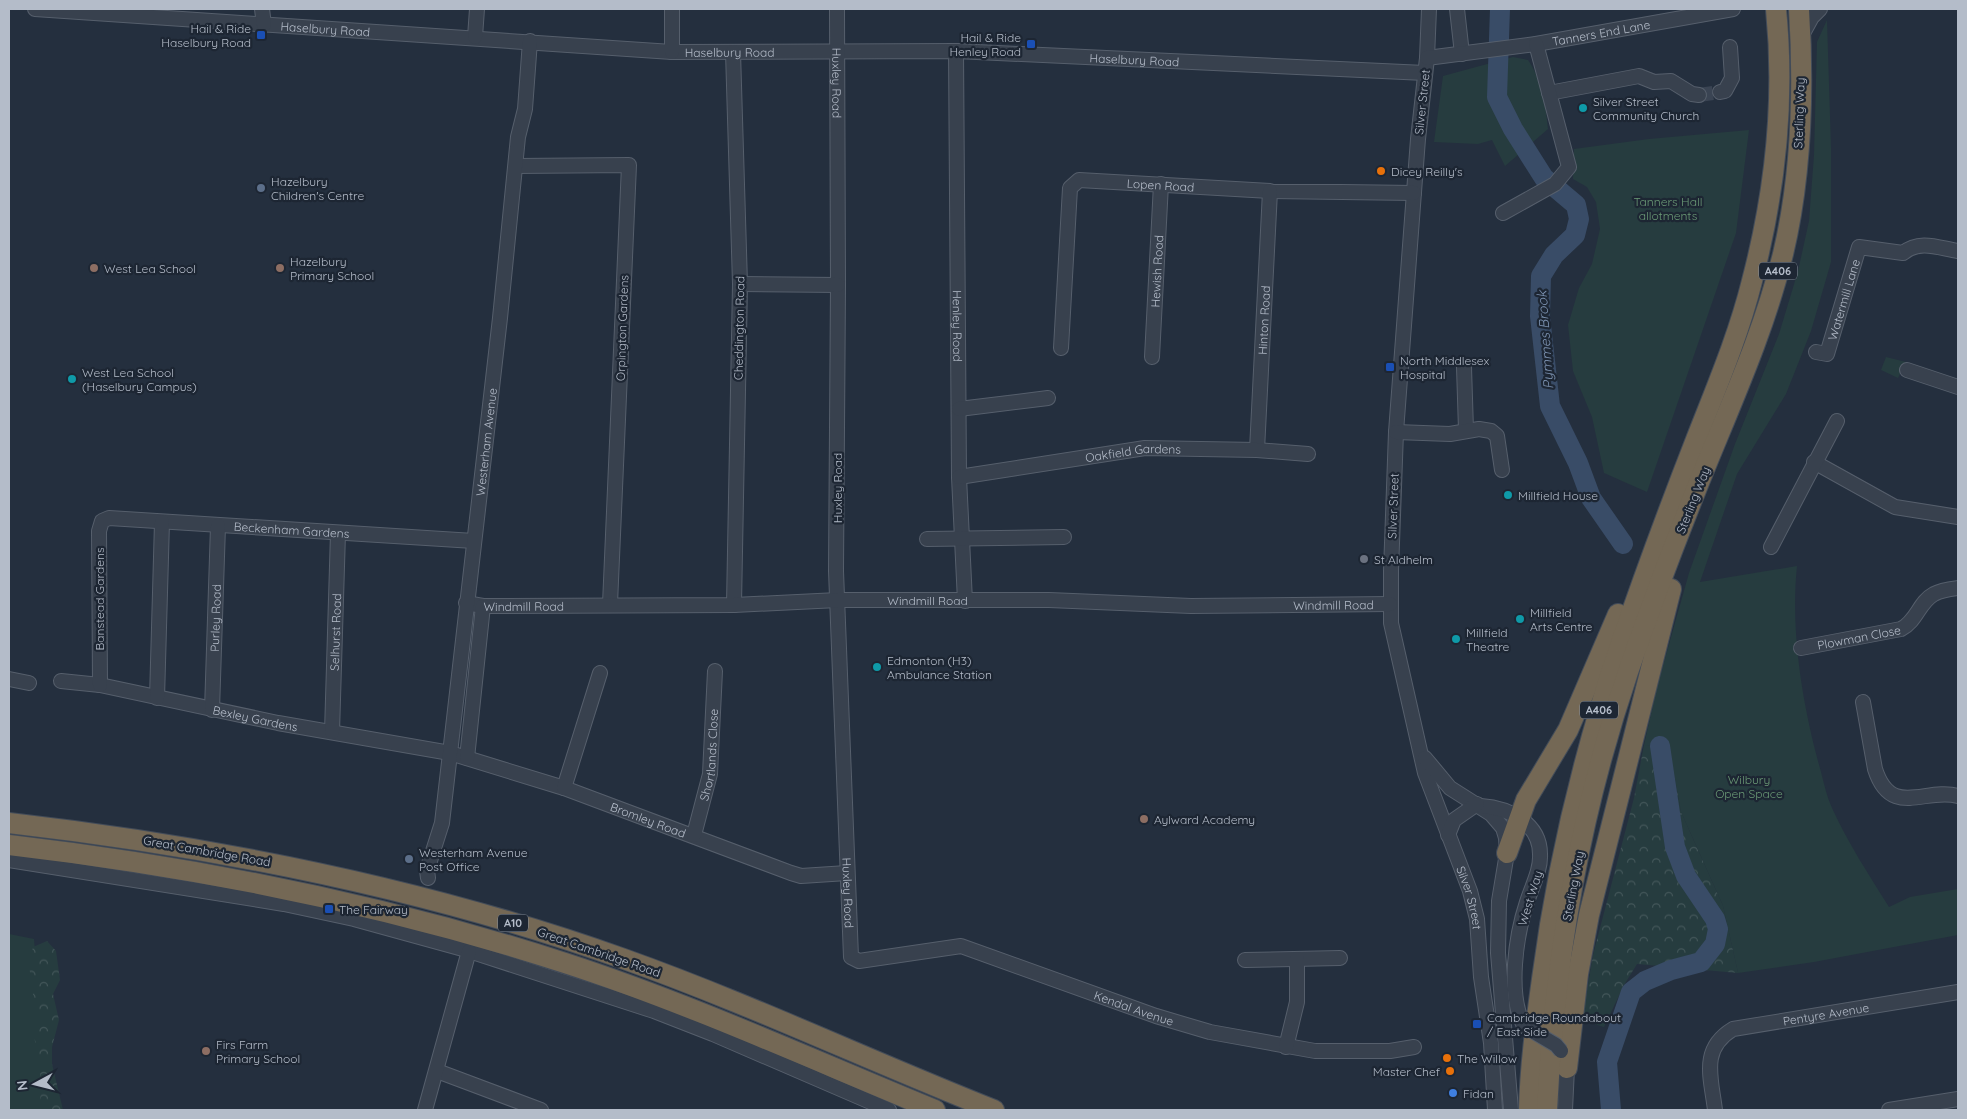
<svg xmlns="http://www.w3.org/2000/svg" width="1967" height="1119" font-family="Quicksand,sans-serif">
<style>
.green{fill:#263c3f}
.forest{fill:url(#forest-crowns)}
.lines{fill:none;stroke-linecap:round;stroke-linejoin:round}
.river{stroke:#394c67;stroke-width:20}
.minor-tunnel{stroke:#3a4453;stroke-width:14;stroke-dasharray:14 7;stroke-linecap:butt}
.minor-casing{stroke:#565f6c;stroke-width:16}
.highway-casing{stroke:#434c59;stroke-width:22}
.minor{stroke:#38414e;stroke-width:14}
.highway{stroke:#746855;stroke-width:20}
.minor-bridge-casing{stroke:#565f6c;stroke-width:16;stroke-linecap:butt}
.minor-bridge{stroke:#38414e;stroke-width:14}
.transit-dot{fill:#1a4fb4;stroke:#1d2633;stroke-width:2}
.culture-dot{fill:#0f9aa8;stroke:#1d2633;stroke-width:2}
.food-dot{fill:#e8710a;stroke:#1d2633;stroke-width:2}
.service-dot{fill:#5c6f8a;stroke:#1d2633;stroke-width:2}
.education-dot{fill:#8d6e63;stroke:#1d2633;stroke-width:2}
.worship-dot{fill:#6b7280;stroke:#1d2633;stroke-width:2}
.shop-dot{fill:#3f7fe0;stroke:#1d2633;stroke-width:2}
.labels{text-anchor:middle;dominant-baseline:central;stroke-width:4.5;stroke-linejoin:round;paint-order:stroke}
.shield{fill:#1d2633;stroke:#878f9c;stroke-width:1}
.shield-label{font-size:11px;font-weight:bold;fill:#b4bcc9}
.poi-label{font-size:12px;fill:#b4bcc9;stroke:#1d2633;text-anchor:start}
.street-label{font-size:12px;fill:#b4bcc9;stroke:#1d2633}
.park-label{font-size:12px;fill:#6b9a76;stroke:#1d2633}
.water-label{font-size:14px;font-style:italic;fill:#7c92b1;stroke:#1d2633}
</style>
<defs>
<pattern id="forest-crowns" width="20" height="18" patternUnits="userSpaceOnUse" patternTransform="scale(1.25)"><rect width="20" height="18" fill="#263c3f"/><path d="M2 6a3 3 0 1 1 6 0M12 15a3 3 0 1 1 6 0" fill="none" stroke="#435659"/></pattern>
</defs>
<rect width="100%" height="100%" fill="#242f3e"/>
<g class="green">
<path d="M 1827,20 L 1831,148 L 1831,262 L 1811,331 L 1786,394 L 1737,474 L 1700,582 L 1797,566 C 1790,632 1803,708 1821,772 C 1824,784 1827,797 1832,808 C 1848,843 1869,875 1889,907 L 1910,897 L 1958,889 L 1958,935 L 1814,962 L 1738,973 L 1723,906 L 1681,812 L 1669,746 L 1644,745 L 1657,687 L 1689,573 L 1735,444 L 1779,334 L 1798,271 L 1809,221 L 1814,155 L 1817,42 Z"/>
<path d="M 1513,57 L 1528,60 C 1541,78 1546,106 1548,129 L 1505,166 L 1492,140 L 1478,144 L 1434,142 L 1443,76 Z"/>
<path d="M 1749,130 L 1736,233 L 1647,492 L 1604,473 L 1592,417 L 1573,371 L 1568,325 L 1579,288 L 1592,264 L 1600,229 L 1596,202 L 1587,187 L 1573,179 L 1574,149 L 1649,139 Z"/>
<path d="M 1886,357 L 1906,362 L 1898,378 L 1881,370 Z"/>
<path d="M 9,934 L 34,939 L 48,1110 L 9,1110 Z"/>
</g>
<g class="forest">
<path d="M 1644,745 L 1669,746 L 1681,812 L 1723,906 L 1738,973 L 1637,964 L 1624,985 L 1604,1027 L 1582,1020 L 1593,955 L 1634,798 Z"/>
<path d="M 47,941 L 56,951 L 60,980 L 53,994 L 59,1020 L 52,1047 L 52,1064 L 63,1110 L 40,1110 L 41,1079 L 34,1035 L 37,1023 L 29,965 L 33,947 Z"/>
</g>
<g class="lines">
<g class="river">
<path d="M 1500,9 L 1497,97 L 1513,129 L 1544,178 L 1576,205 L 1579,219 L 1575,235 L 1554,255 L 1541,276 L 1540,316 L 1550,406 L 1578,463 L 1591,498 L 1623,544"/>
<path d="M 1611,1110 L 1607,1062 L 1631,992 L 1645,981 L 1671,970 L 1701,962 L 1715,944 L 1718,929 L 1715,919 L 1686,876 L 1675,847 L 1660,746"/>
</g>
<path class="minor-tunnel" d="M 1699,95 L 1720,92"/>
<defs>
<g id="minor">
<path id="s1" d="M 35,9 L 672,52 L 956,51 L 1425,73"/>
<path d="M 262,9 L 264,25"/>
<path id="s2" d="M 837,9 L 838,285 L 836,571 L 851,957 L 859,961 L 961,946 L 1156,1016 L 1210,1032 L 1315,1051 L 1390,1051 L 1414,1047"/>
<path id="s3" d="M 1429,9 L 1427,58 L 1418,139 L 1396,432 L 1391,571 L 1391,623 L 1425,773 L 1470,891 L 1477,919 L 1481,977 L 1491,1043 L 1495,1110"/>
<path d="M 1457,9 L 1462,54"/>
<path d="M 475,37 L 477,9"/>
<path d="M 1801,37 L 1812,17 L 1820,9"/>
<path id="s4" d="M 956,51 L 959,477 L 965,601"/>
<path d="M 672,52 L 672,9"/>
<path d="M 733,52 L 740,284 L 734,605"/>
<path id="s5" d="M 1427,58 L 1536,44 L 1733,9"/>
<path d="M 1720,92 L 1725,91 L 1732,78 L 1730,47"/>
<path d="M 1549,93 L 1639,76 L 1654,82 L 1671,81 L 1692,94 L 1699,95"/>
<path d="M 516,166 L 629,165 L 610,604"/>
<path d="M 1503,213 L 1555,184 L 1569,167 L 1536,44"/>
<path d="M 740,284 L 838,285"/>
<path id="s6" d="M 1061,348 L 1070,188 L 1079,180 L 1270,191 L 1414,193"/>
<path id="s7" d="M 1816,352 L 1827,354 L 1859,247 L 1903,253 C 1920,239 1939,248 1958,251"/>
<path id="s8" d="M 1152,357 L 1161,184"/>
<path d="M 1464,367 L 1466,430"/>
<path d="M 1907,370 L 1958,387"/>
<path d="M 959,409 L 1048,398"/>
<path d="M 1396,432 L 1450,434 L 1479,429 L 1491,431 L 1497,436 L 1502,470"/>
<path id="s9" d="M 1257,450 L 1270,191"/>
<path d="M 1814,462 L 1895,507 L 1958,517"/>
<path id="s10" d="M 959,477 L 1145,448 L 1257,450 L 1308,454"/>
<path d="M 927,539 L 1064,537"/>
<path d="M 1771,547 L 1837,421"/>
<path id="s11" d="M 466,603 L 483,606 L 734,605 L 838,600 L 1049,600 L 1191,606 L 1390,604"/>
<path id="s12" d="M 1801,648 L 1901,629 C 1917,621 1919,602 1934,594 C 1941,590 1950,589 1958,588"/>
<path d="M 9,679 L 29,683"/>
<path id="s13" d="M 61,681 L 100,685 L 278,723 L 450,753 L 564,788 L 791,873 L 801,876 L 847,873"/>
<path id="s14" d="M 100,685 L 99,531 L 102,521 L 109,518 L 474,541"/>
<path d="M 157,698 L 162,522"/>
<path d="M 1863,702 L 1875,769 C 1891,819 1925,787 1958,796"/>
<path id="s15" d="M 212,710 L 218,526"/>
<path id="s16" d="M 332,732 L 338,533"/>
<path d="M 467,758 L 483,606"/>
<path d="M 1425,758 L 1450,788 L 1491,814 L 1503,828 L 1506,838 L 1507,853 L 1499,901 L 1498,953 L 1511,1110"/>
<path d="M 564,788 L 600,673"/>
<path d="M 1481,806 C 1509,808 1540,823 1540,854 C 1541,870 1532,886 1527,902 C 1516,935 1507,994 1524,1026"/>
<path id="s17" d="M 694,835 L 710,774 L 715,671"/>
<path d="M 1448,835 L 1454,820 L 1477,804"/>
<path d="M 9,860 L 284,904 L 354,919 L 463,949 L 654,1011 L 713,1034 L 889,1110"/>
<path id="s18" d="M 428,878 L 427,870 L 442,823 L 500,318 L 518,137 L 525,109 L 530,41"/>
<path d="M 1245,960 L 1340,958"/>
<path d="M 1286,1047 L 1297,1002 L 1297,959"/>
<path d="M 437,1071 L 541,1110"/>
<path d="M 425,1110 L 469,951"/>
<path d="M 1565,1110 L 1567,1068 L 1565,1061"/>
<path id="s19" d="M 1715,1110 C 1711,1077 1700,1049 1733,1029 L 1958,992"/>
<path d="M 1889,1110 L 1958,1099"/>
</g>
<g id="highway">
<path d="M 9,823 C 218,847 425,888 624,959 C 750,1004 870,1061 994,1110"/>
<path d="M 9,845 C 198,867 383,904 565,963 C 691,1004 813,1060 935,1110"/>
<path d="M 1507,853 L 1526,800 L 1568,730 L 1618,614"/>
<path d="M 1567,1068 L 1578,974 L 1589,915 L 1671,589"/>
<path d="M 1529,1110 C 1530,1066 1536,1023 1542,979 C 1557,865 1583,755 1620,646 C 1644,576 1670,506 1697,437 C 1717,386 1739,334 1752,281 C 1775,193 1785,99 1776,9"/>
<path d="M 1547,1110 C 1554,962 1580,813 1628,672 C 1649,611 1672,550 1696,490 C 1727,412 1763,336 1783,254 C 1802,174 1804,90 1799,9"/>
</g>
</defs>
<use href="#minor" class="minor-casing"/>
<use href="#highway" class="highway-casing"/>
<use href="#minor" class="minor"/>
<use href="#highway" class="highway"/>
<defs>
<path id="minor-bridge" d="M 1524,1026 L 1556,1045 L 1561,1051"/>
</defs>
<use href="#minor-bridge" class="minor-bridge-casing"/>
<use href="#minor-bridge" class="minor-bridge"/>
</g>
<g class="transit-dot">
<rect x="256" y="30" width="10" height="10" rx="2.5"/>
<rect x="1026" y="39" width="10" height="10" rx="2.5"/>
<rect x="1385" y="362" width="10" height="10" rx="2.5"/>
<rect x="324" y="904" width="10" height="10" rx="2.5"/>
<rect x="1472" y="1019" width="10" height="10" rx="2.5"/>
</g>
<g class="culture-dot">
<circle cx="1583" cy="108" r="5"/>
<circle cx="72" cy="379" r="5"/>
<circle cx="1508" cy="495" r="5"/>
<circle cx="1520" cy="619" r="5"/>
<circle cx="1456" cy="639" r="5"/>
<circle cx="877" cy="667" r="5"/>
</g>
<g class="food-dot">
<circle cx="1381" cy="171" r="5"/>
<circle cx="1447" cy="1058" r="5"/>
<circle cx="1450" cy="1071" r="5"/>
</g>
<g class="service-dot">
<circle cx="261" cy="188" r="5"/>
<circle cx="409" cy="859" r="5"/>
</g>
<g class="education-dot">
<circle cx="94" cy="268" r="5"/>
<circle cx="280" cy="268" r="5"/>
<circle cx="1144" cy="819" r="5"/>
<circle cx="206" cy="1051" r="5"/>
</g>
<circle class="worship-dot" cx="1364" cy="559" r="5"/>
<circle class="shop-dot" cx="1453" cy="1093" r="5"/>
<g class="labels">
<g class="shield">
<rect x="1759" y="262.5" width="38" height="17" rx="4"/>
<rect x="1580" y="701.5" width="38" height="17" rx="4"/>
<rect x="498" y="914.5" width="30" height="17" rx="4"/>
</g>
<g class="shield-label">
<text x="1778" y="271">A406</text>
<text x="1599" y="710">A406</text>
<text x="513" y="923">A10</text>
</g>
<g class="poi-label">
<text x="251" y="28" text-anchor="end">Hail &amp; Ride<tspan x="251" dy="14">Haselbury Road</tspan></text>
<text x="1021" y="37" text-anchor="end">Hail &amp; Ride<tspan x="1021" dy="14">Henley Road</tspan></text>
<text x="1593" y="101">Silver Street<tspan x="1593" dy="14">Community Church</tspan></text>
<text x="1391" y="171">Dicey Reilly's</text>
<text x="271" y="181">Hazelbury<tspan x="271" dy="14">Children's Centre</tspan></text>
<text x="290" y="261">Hazelbury<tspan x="290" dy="14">Primary School</tspan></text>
<text x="104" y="268">West Lea School</text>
<text x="1400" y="360">North Middlesex<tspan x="1400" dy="14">Hospital</tspan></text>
<text x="82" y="372">West Lea School<tspan x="82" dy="14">(Haselbury Campus)</tspan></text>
<text x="1518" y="495">Millfield House</text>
<text x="1374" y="559">St Aldhelm</text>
<text x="1530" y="612">Millfield<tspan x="1530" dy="14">Arts Centre</tspan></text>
<text x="1466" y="632">Millfield<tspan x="1466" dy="14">Theatre</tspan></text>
<text x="887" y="660">Edmonton (H3)<tspan x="887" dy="14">Ambulance Station</tspan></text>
<text x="1154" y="819">Aylward Academy</text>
<text x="419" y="852">Westerham Avenue<tspan x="419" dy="14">Post Office</tspan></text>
<text x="339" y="909">The Fairway</text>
<text x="1487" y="1017">Cambridge Roundabout<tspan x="1487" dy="14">/ East Side</tspan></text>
<text x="216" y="1044">Firs Farm<tspan x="216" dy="14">Primary School</tspan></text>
<text x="1457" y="1058">The Willow</text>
<text x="1440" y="1071" text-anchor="end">Master Chef</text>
<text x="1463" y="1093">Fidan</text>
</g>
<g class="street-label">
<text stroke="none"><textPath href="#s1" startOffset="291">Haselbury Road</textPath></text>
<text stroke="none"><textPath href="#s5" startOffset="176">Tanners End Lane</textPath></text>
<text stroke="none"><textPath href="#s1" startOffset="696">Haselbury Road</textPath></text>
<text stroke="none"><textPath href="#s1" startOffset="1101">Haselbury Road</textPath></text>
<text stroke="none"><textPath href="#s2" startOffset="74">Huxley Road</textPath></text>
<text transform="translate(1422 102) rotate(-84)">Silver Street</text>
<text transform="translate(1799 113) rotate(-88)">Sterling Way</text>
<text stroke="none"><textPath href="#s6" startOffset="254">Lopen Road</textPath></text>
<text stroke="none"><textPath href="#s8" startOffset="86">Hewish Road</textPath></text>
<text stroke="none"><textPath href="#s7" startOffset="68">Watermill Lane</textPath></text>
<text stroke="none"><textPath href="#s9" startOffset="130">Hinton Road</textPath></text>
<text stroke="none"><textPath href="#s4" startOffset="275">Henley Road</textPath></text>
<text transform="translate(622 328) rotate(-88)">Orpington Gardens</text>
<text transform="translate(739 328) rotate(-89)">Cheddington Road</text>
<text stroke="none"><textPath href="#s18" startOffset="441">Westerham Avenue</textPath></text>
<text stroke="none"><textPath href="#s10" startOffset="176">Oakfield Gardens</textPath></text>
<text transform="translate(837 488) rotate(-90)">Huxley Road</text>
<text transform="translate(1693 500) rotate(-68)">Sterling Way</text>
<text transform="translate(1393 506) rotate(-88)">Silver Street</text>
<text stroke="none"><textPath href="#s14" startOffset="355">Beckenham Gardens</textPath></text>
<text transform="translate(99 599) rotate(-90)">Banstead Gardens</text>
<text stroke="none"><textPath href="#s11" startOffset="462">Windmill Road</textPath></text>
<text stroke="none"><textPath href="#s11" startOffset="58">Windmill Road</textPath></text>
<text stroke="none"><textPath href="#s11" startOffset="868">Windmill Road</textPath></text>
<text stroke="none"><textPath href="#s15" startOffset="92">Purley Road</textPath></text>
<text stroke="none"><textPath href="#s16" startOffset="100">Selhurst Road</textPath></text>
<text stroke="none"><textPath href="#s12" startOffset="59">Plowman Close</textPath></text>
<text stroke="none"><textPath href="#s13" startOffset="198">Bexley Gardens</textPath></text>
<text stroke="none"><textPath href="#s17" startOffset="82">Shortlands Close</textPath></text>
<text stroke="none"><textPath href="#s13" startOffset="605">Bromley Road</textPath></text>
<text transform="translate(207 851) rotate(10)">Great Cambridge Road</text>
<text transform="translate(1573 886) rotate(-79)">Sterling Way</text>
<text stroke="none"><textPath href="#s2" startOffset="884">Huxley Road</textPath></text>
<text transform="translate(1530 898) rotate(-73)">West Way</text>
<text stroke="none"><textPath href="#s3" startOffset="902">Silver Street</textPath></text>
<text transform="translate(599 952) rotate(19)">Great Cambridge Road</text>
<text stroke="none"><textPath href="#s2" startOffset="1244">Kendal Avenue</textPath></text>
<text stroke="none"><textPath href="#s19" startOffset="184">Pentyre Avenue</textPath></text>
</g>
<g class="park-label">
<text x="1668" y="201">Tanners Hall<tspan x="1668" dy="14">allotments</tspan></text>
<text x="1749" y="779">Wilbury<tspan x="1749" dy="14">Open Space</tspan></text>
</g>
<g class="water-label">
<text transform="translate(1545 340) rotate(-94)">Pymmes Brook</text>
</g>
</g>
<rect width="1967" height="1119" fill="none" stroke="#b4bcc9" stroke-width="20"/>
<g transform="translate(35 1084) rotate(263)" stroke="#1d2633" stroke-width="4" paint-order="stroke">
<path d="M0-4L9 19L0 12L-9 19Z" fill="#b4bcc9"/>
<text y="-8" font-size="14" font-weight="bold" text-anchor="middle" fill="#b4bcc9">N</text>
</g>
</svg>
